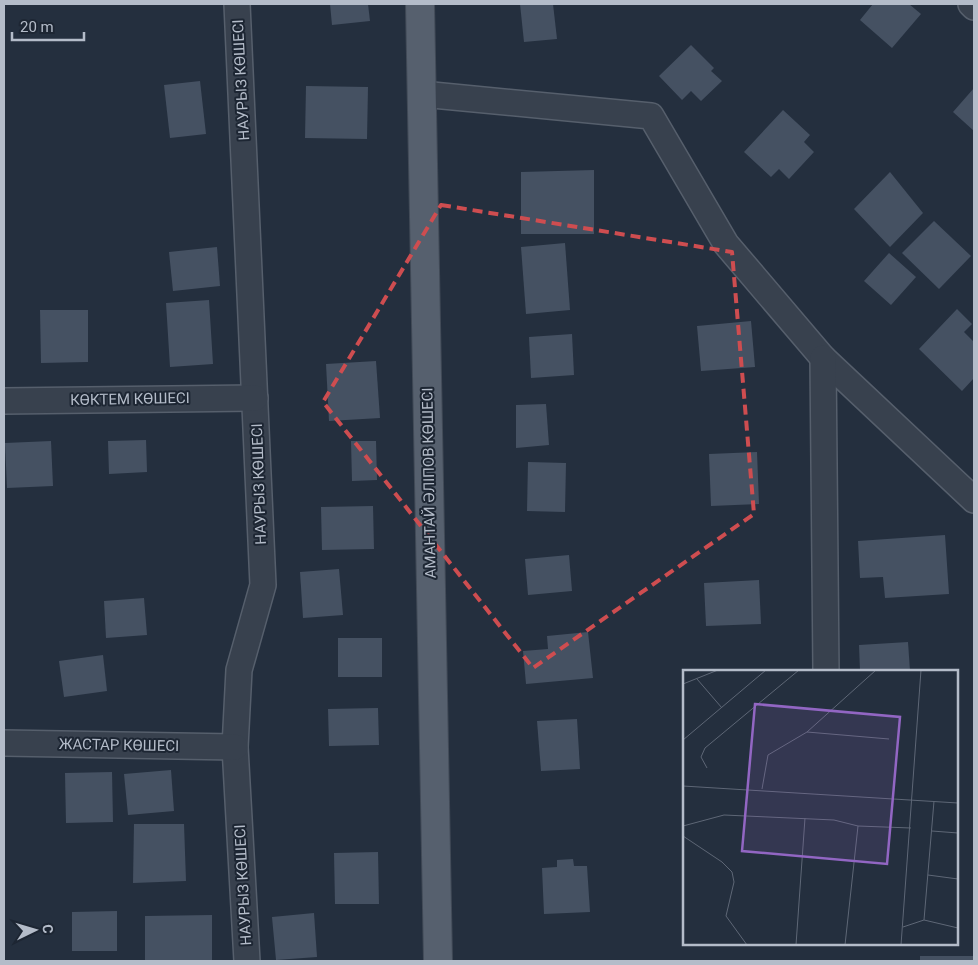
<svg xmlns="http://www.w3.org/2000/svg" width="978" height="965" font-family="Roboto,sans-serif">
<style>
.building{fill:#455162}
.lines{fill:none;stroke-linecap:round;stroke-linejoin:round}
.minor-casing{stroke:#565f6c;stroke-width:28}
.major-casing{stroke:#414a57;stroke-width:30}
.minor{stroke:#38414e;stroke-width:25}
.major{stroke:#56606e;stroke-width:28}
.marked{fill:none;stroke:#ce4d50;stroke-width:4;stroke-dasharray:10 6;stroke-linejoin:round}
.labels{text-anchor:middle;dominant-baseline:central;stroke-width:4;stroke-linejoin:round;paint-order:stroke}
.street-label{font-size:15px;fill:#b4bcc9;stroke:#1d2633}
.inset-road{fill:none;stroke:#5e6776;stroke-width:1}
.view{fill:#9266c3;fill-opacity:0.15;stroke:#9266c3;stroke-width:2.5}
.inset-edge{fill:none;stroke:#b4bcc9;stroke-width:2.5}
</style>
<rect width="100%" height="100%" fill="#242f3e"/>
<g class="building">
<path d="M 330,4 L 368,4 L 370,21 L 332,25 Z"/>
<path d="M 520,4 L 553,4 L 557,39 L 524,42 Z"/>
<path d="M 873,4 L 909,4 L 921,14 L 892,48 L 860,20 Z"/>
<path d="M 691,45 L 714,68 L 711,71 L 722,81 L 701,101 L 691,91 L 682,100 L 659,76 Z"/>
<path d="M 200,81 L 206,134 L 170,138 L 164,85 Z"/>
<path d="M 306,86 L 368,87 L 367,139 L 305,138 Z"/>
<path d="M 974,88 L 974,131 L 953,112 Z"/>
<path d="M 783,110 L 810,135 L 804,142 L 814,152 L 789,179 L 779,169 L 771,177 L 744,152 Z"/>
<path d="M 594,170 L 594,234 L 521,234 L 521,172 Z"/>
<path d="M 890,172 L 923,213 L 890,247 L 854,209 Z"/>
<path d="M 934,221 L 971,256 L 939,289 L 902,253 Z"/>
<path d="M 565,243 L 570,310 L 526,314 L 521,247 Z"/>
<path d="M 217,247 L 220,286 L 173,291 L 169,252 Z"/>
<path d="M 889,253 L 916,277 L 891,305 L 864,281 Z"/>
<path d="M 209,300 L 213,364 L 170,367 L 166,303 Z"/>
<path d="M 957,309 L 972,324 L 964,332 L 974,342 L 974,378 L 962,391 L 919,349 Z"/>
<path d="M 40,310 L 88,310 L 88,362 L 41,363 Z"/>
<path d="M 751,321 L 755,367 L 701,371 L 697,326 Z"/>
<path d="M 572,334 L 574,375 L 531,378 L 529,337 Z"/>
<path d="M 376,361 L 380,418 L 329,421 L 326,364 Z"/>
<path d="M 546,404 L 549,445 L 516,448 L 516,405 Z"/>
<path d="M 146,440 L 147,472 L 109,474 L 108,441 Z"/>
<path d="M 51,441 L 53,486 L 7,488 L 5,443 Z"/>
<path d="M 351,441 L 376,441 L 377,480 L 352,481 Z"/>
<path d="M 757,452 L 759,504 L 711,506 L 709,454 Z"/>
<path d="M 528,462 L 566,463 L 565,512 L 527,511 Z"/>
<path d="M 373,506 L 374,549 L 322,550 L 321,507 Z"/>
<path d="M 945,535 L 949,594 L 885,598 L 883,577 L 860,578 L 858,541 Z"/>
<path d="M 569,555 L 572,591 L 528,595 L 525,559 Z"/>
<path d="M 339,569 L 343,615 L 303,618 L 300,572 Z"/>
<path d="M 759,580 L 761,624 L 706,626 L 704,583 Z"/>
<path d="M 144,598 L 147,635 L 106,638 L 104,601 Z"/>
<path d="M 588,632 L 593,678 L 526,684 L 523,651 L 548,649 L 547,636 Z"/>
<rect x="338" y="638" width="44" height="39"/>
<path d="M 908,642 L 910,671 L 860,671 L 859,645 Z"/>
<path d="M 103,655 L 107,691 L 64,697 L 59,661 Z"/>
<path d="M 378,708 L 379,745 L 329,746 L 328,709 Z"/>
<path d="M 577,719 L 580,769 L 541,771 L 537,721 Z"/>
<path d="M 171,770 L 174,811 L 128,815 L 124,774 Z"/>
<path d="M 112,772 L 113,822 L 66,823 L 65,773 Z"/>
<path d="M 134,824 L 184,824 L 186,881 L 133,883 Z"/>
<path d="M 378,852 L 379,904 L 335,904 L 334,853 Z"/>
<path d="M 573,859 L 574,866 L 587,866 L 590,912 L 544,914 L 542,868 L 557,867 L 557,860 Z"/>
<path d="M 117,911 L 117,951 L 72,951 L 72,912 Z"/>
<path d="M 314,913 L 317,957 L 276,960 L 272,917 Z"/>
<path d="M 212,915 L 212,961 L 145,961 L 145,916 Z"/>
<rect x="920" y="956" width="54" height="5"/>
</g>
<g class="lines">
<defs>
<g id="minor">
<path d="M 237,4 L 263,585 L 239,670 L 235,747 L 247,961"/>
<path d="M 971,4 L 974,7"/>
<path d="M 422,94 L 651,116 L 726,244 L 823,358 L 974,500"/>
<path d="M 823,358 L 826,671"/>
<path d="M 4,401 L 255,398"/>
<path d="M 4,743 L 235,747"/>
</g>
<path id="major" d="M 420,4 L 438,961"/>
</defs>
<use href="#minor" class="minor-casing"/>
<use href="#major" class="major-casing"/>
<use href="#minor" class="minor"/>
<use href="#major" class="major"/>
</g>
<path class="marked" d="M 441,205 L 732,252 L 754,514 L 533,668 L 323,402 Z"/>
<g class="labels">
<g class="street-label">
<text transform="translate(241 80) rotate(-93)">НАУРЫЗ КӨШЕСІ</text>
<text transform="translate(130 399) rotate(-1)">КӨКТЕМ КӨШЕСІ</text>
<text transform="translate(429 483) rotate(-91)">АМАНТАЙ ӘЛІПОВ КӨШЕСІ</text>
<text transform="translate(259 484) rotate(-92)">НАУРЫЗ КӨШЕСІ</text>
<text transform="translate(119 745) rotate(1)">ЖАСТАР КӨШЕСІ</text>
<text transform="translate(243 885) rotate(-93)">НАУРЫЗ КӨШЕСІ</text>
</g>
</g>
<g transform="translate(683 670)">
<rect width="275" height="275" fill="#242f3e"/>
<path class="inset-road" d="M 14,9 L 39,38M 0,14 L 35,0M 124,62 L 206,69M 0,70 L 83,0M 24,98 L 18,87 L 22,78 L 116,0M 0,116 L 275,133M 79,119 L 85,85 L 124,62 L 193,0M 0,156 L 41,145 L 151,150 L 175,156 L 228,158M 249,161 L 275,163M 0,166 L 39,192 L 49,202 L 51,212 L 43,246 L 64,275M 245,205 L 275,209M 241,250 L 251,131M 220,257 L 241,250 L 275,258M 113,275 L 122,148M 162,275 L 175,156M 218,275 L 238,0"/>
<path class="view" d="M 72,34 L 217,47 L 204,194 L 59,181 Z"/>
<rect width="275" height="275" class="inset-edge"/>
</g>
<rect width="978" height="965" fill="none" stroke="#b4bcc9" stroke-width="10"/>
<g transform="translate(35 930) rotate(85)" stroke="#1d2633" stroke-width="4" paint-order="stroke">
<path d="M0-4L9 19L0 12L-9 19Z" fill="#b4bcc9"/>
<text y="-8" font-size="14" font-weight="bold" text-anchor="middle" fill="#b4bcc9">С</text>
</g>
<path d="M12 32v8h72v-8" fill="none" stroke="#b4bcc9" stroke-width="2.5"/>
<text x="20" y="32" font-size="15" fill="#b4bcc9" stroke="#1d2633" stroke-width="4" paint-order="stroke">20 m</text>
</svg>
